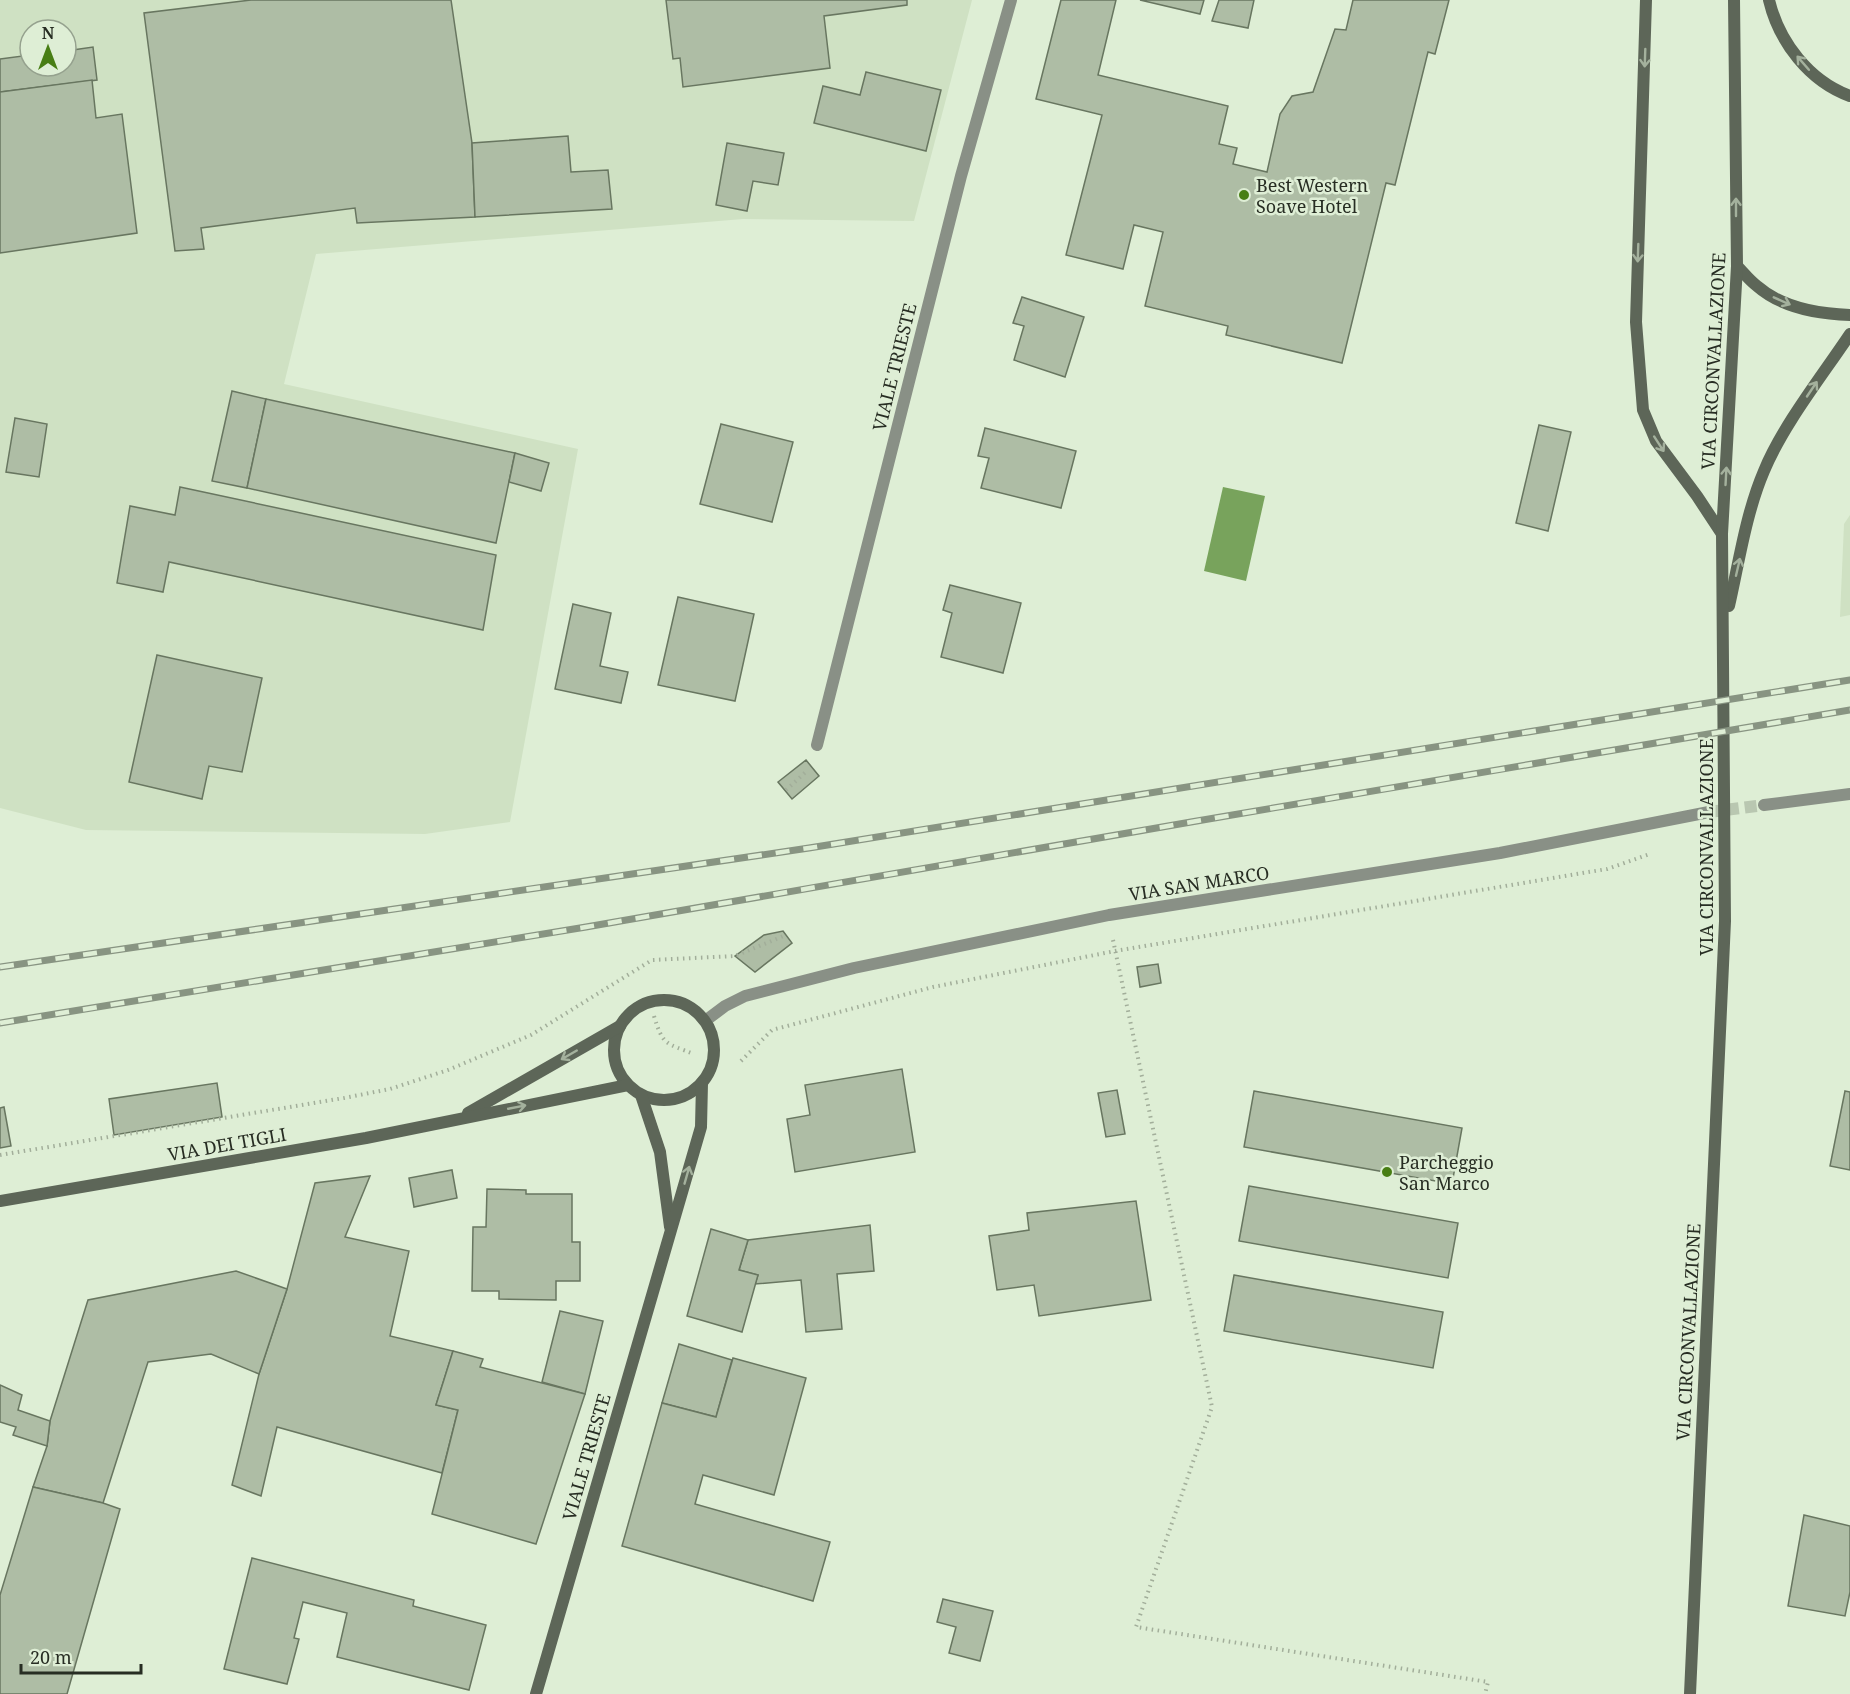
<svg xmlns="http://www.w3.org/2000/svg" width="1850" height="1694" font-family="'Noto Serif',serif">
<style>
.built{fill:#cfe1c3;fill-rule:evenodd}
.water{fill:#78a35c}
.building{fill:#aebda5;stroke:#687660;stroke-width:1.5}
.lines{fill:none;stroke-linecap:round;stroke-linejoin:round}
.street-tunnel{stroke:#b9c7b1;stroke-width:12;stroke-dasharray:12 6;stroke-linecap:butt}
.path{stroke:#a2ae9a;stroke-width:4;stroke-dasharray:1.5 4.5;stroke-linecap:butt}
.street{stroke:#899086;stroke-width:12}
.secondary{stroke:#5d6658;stroke-width:12}
.rail-casing{stroke:#889482;stroke-width:7}
.rail{stroke:#deeed5;stroke-width:4.5;stroke-dasharray:14;stroke-linecap:butt}
.oneway{stroke:#a4b19d}
.poi-dot{fill:#487e14;stroke:#deeed5;stroke-width:2}
.labels{text-anchor:middle;dominant-baseline:central;stroke-width:5;stroke-linejoin:round;paint-order:stroke}
.poi-label{font-size:18px;fill:#272d23;stroke:#deeed5;text-anchor:start}
.street-label{font-size:18px;fill:#272d23;stroke:#deeed5}
</style>
<rect width="100%" height="100%" fill="#deeed5"/>
<g class="built">
<path d="M 0,0 L 972,0 L 914,221 L 743,219 L 316,254 L 284,384 L 578,449 L 510,822 L 425,834 L 86,830 L 0,808 ZM 30,30 L 66,30 L 66,66 L 30,66 Z"/>
<path d="M 1850,515 L 1850,615 L 1840,617 L 1844,524 Z"/>
</g>
<path class="water" d="M 1223,487 L 1265,496 L 1246,581 L 1204,571 Z"/>
<g class="building">
<path d="M 251,0 L 451,0 L 472,143 L 475,217 L 357,223 L 355,208 L 201,228 L 204,249 L 175,251 L 144,13 Z"/>
<path d="M 666,0 L 907,0 L 907,5 L 824,16 L 830,68 L 683,87 L 680,58 L 673,59 Z"/>
<path d="M 1061,0 L 1116,0 L 1098,75 L 1228,106 L 1219,144 L 1237,148 L 1233,164 L 1267,172 L 1280,114 L 1292,96 L 1313,92 L 1335,29 L 1346,30 L 1353,0 L 1449,0 L 1435,54 L 1428,52 L 1395,185 L 1386,183 L 1342,363 L 1226,335 L 1228,326 L 1145,306 L 1163,232 L 1134,225 L 1123,269 L 1066,255 L 1102,115 L 1036,99 Z"/>
<path d="M 1140,0 L 1204,0 L 1200,14 Z"/>
<path d="M 1219,0 L 1254,0 L 1248,28 L 1212,21 Z"/>
<path d="M 93,47 L 97,80 L 0,92 L 0,59 L 30,55 L 30,66 L 66,66 L 66,51 Z"/>
<path d="M 866,72 L 941,90 L 926,151 L 814,123 L 823,86 L 860,95 Z"/>
<path d="M 92,80 L 96,118 L 122,114 L 137,233 L 0,253 L 0,92 Z"/>
<path d="M 568,136 L 571,172 L 608,170 L 612,209 L 475,217 L 472,143 Z"/>
<path d="M 727,143 L 784,153 L 778,185 L 753,181 L 747,211 L 716,205 Z"/>
<path d="M 1022,297 L 1084,317 L 1065,377 L 1014,360 L 1024,326 L 1013,323 Z"/>
<path d="M 232,391 L 266,399 L 247,488 L 212,481 Z"/>
<path d="M 266,399 L 515,453 L 496,543 L 247,488 Z"/>
<path d="M 15,418 L 47,424 L 39,477 L 6,472 Z"/>
<path d="M 721,424 L 793,442 L 772,522 L 700,504 Z"/>
<path d="M 1539,425 L 1571,432 L 1548,531 L 1516,523 Z"/>
<path d="M 985,428 L 1076,451 L 1061,508 L 981,488 L 989,458 L 978,456 Z"/>
<path d="M 515,453 L 549,463 L 541,491 L 509,482 Z"/>
<path d="M 180,487 L 496,555 L 483,630 L 169,562 L 163,592 L 117,583 L 130,506 L 175,515 Z"/>
<path d="M 950,585 L 1021,603 L 1003,673 L 941,657 L 952,613 L 943,610 Z"/>
<path d="M 678,597 L 754,614 L 735,701 L 658,685 Z"/>
<path d="M 573,604 L 611,613 L 600,666 L 628,672 L 621,703 L 555,689 Z"/>
<path d="M 157,655 L 262,678 L 242,772 L 209,766 L 202,799 L 129,782 Z"/>
<path d="M 806,760 L 819,776 L 792,799 L 778,782 Z"/>
<path d="M 783,931 L 792,943 L 755,972 L 735,956 L 764,935 Z"/>
<path d="M 1158,964 L 1161,983 L 1140,987 L 1137,967 Z"/>
<path d="M 902,1069 L 915,1152 L 795,1172 L 787,1119 L 810,1115 L 805,1085 Z"/>
<path d="M 217,1083 L 222,1117 L 114,1135 L 109,1099 Z"/>
<path d="M 1117,1090 L 1125,1134 L 1106,1137 L 1098,1093 Z"/>
<path d="M 1254,1091 L 1462,1128 L 1452,1184 L 1244,1147 Z"/>
<path d="M 1845,1091 L 1850,1092 L 1850,1170 L 1830,1166 Z"/>
<path d="M 4,1107 L 11,1146 L 0,1148 L 0,1108 Z"/>
<path d="M 452,1170 L 457,1198 L 414,1207 L 409,1178 Z"/>
<path d="M 370,1176 L 345,1237 L 409,1251 L 390,1336 L 453,1351 L 436,1405 L 458,1410 L 442,1473 L 277,1427 L 261,1496 L 232,1485 L 259,1374 L 287,1289 L 315,1183 Z"/>
<path d="M 1249,1186 L 1458,1223 L 1448,1278 L 1239,1241 Z"/>
<path d="M 487,1189 L 526,1190 L 526,1194 L 572,1194 L 572,1242 L 580,1242 L 580,1281 L 556,1281 L 556,1300 L 499,1299 L 499,1291 L 472,1291 L 473,1227 L 486,1227 Z"/>
<path d="M 1136,1201 L 1151,1300 L 1039,1316 L 1034,1285 L 997,1290 L 989,1236 L 1029,1230 L 1027,1213 Z"/>
<path d="M 870,1225 L 874,1271 L 837,1274 L 842,1329 L 806,1332 L 801,1280 L 755,1284 L 758,1275 L 739,1270 L 748,1240 Z"/>
<path d="M 711,1229 L 748,1240 L 739,1270 L 758,1275 L 742,1332 L 687,1316 Z"/>
<path d="M 236,1271 L 287,1289 L 259,1374 L 211,1354 L 148,1362 L 103,1503 L 33,1487 L 47,1446 L 50,1421 L 88,1300 Z"/>
<path d="M 1234,1275 L 1443,1312 L 1433,1368 L 1224,1331 Z"/>
<path d="M 560,1311 L 603,1321 L 585,1394 L 542,1382 Z"/>
<path d="M 679,1344 L 732,1360 L 716,1417 L 662,1403 Z"/>
<path d="M 453,1351 L 483,1359 L 480,1367 L 585,1394 L 536,1544 L 432,1514 L 458,1410 L 436,1405 Z"/>
<path d="M 733,1358 L 806,1378 L 774,1495 L 703,1475 L 695,1504 L 830,1542 L 813,1601 L 622,1546 L 662,1403 L 716,1417 Z"/>
<path d="M 0,1385 L 22,1395 L 18,1410 L 50,1421 L 47,1446 L 13,1435 L 16,1427 L 0,1422 Z"/>
<path d="M 33,1487 L 103,1503 L 120,1509 L 67,1694 L 0,1694 L 0,1595 Z"/>
<path d="M 1804,1515 L 1850,1526 L 1850,1592 L 1845,1616 L 1788,1606 Z"/>
<path d="M 252,1558 L 414,1600 L 413,1606 L 486,1625 L 469,1690 L 337,1657 L 347,1613 L 303,1602 L 294,1638 L 299,1639 L 287,1684 L 224,1669 Z"/>
<path d="M 943,1599 L 993,1611 L 980,1661 L 949,1653 L 956,1627 L 937,1622 Z"/>
</g>
<g class="lines">
<path class="street-tunnel" d="M 1709,812 L 1764,805"/>
<g class="path">
<path d="M 786,790 L 808,770"/>
<path d="M 1113,940 L 1212,1407 L 1136,1627 L 1488,1682 L 1485,1694"/>
<path d="M 654,1016 C 663,1046 666,1043 694,1054"/>
<path d="M 741,1061 L 772,1030 L 933,987 L 1115,951 L 1607,869 L 1650,854"/>
<path d="M 0,1155 L 344,1098 L 390,1089 L 448,1070 L 531,1035 L 652,960 L 735,956 L 786,935"/>
</g>
<g class="street">
<path d="M 817,745 L 961,176 L 1011,0"/>
<path d="M 1764,805 L 1850,794"/>
<path d="M 705,1021 L 725,1006 L 745,996 L 854,968 L 1109,915 L 1500,853 L 1709,812"/>
</g>
<g class="secondary">
<path d="M 1646,0 L 1636,322 L 1643,410 L 1656,441 L 1697,496 L 1722,534"/>
<path d="M 1769,0 C 1779,42 1809,81 1850,96"/>
<path d="M 1737,266 C 1743,272 1749,280 1757,286 C 1782,308 1818,314 1850,315"/>
<path d="M 1729,606 C 1739,562 1746,513 1764,471 C 1783,425 1822,376 1850,334"/>
<circle cx="664" cy="1050" r="50"/>
<path d="M 641,1095 L 660,1152 L 670,1227"/>
<path d="M 468,1113 L 620,1026"/>
<path d="M 0,1201 L 366,1138 L 628,1085"/>
<path d="M 536,1694 L 701,1127 L 702,1083"/>
<path d="M 1690,1694 L 1725,921 L 1722,534 L 1737,266 L 1734,0"/>
</g>
<defs>
<g id="rail">
<path d="M 0,967 L 809,848 L 1850,680"/>
<path d="M 0,1023 L 586,927 L 1191,822 L 1850,710"/>
</g>
</defs>
<use href="#rail" class="rail-casing"/>
<use href="#rail" class="rail"/>
</g>
<defs><path id="oneway-shaft" d="M-6 0H5M1.5-3L5.5 0L1.5 3" fill="none" stroke-width="1.6" stroke-linecap="round" stroke-linejoin="round" transform="scale(1.5)"/></defs>
<g class="oneway">
<use href="#oneway-shaft" transform="translate(1645 58) rotate(92)"/>
<use href="#oneway-shaft" transform="translate(1803 63) rotate(-131)"/>
<use href="#oneway-shaft" transform="translate(1736 207) rotate(-90)"/>
<use href="#oneway-shaft" transform="translate(1638 253) rotate(92)"/>
<use href="#oneway-shaft" transform="translate(1782 301) rotate(24)"/>
<use href="#oneway-shaft" transform="translate(1812 389) rotate(-56)"/>
<use href="#oneway-shaft" transform="translate(1659 444) rotate(57)"/>
<use href="#oneway-shaft" transform="translate(1726 476) rotate(-87)"/>
<use href="#oneway-shaft" transform="translate(1738 567) rotate(-77)"/>
<use href="#oneway-shaft" transform="translate(569 1055) rotate(150)"/>
<use href="#oneway-shaft" transform="translate(517 1107) rotate(-11)"/>
<use href="#oneway-shaft" transform="translate(687 1175) rotate(-74)"/>
</g>
<g class="poi-dot">
<circle cx="1244" cy="195" r="6"/>
<circle cx="1387" cy="1172" r="6"/>
</g>
<g class="labels">
<g class="poi-label">
<text x="1256" y="185">Best Western<tspan x="1256" dy="21">Soave Hotel</tspan></text>
<text x="1399" y="1162">Parcheggio<tspan x="1399" dy="21">San Marco</tspan></text>
</g>
<g class="street-label">
<text transform="translate(1713 361) rotate(-87)">VIA CIRCONVALLAZIONE</text>
<text transform="translate(894 367) rotate(-76)">VIALE TRIESTE</text>
<text transform="translate(1706 847) rotate(-90)">VIA CIRCONVALLAZIONE</text>
<text transform="translate(1199 883) rotate(-9)">VIA SAN MARCO</text>
<text transform="translate(227 1144) rotate(-10)">VIA DEI TIGLI</text>
<text transform="translate(1688 1332) rotate(-87)">VIA CIRCONVALLAZIONE</text>
<text transform="translate(586 1457) rotate(-74)">VIALE TRIESTE</text>
</g>
</g>
<g transform="translate(48 48)"><circle r="28" fill="#deeed5" stroke="#95a18e" stroke-width="1.5"/>
<path d="M0-4.5L10 22L0 15L-10 22Z" fill="#487e14"/>
<text y="-9" font-size="16" font-weight="bold" text-anchor="middle" fill="#272d23">N</text>
</g>
<path d="M21 1664v9h120v-9" fill="none" stroke="#272d23" stroke-width="3"/>
<text x="30" y="1664" font-size="18" fill="#272d23" stroke="#deeed5" stroke-width="4.5" paint-order="stroke">20 m</text>
</svg>
